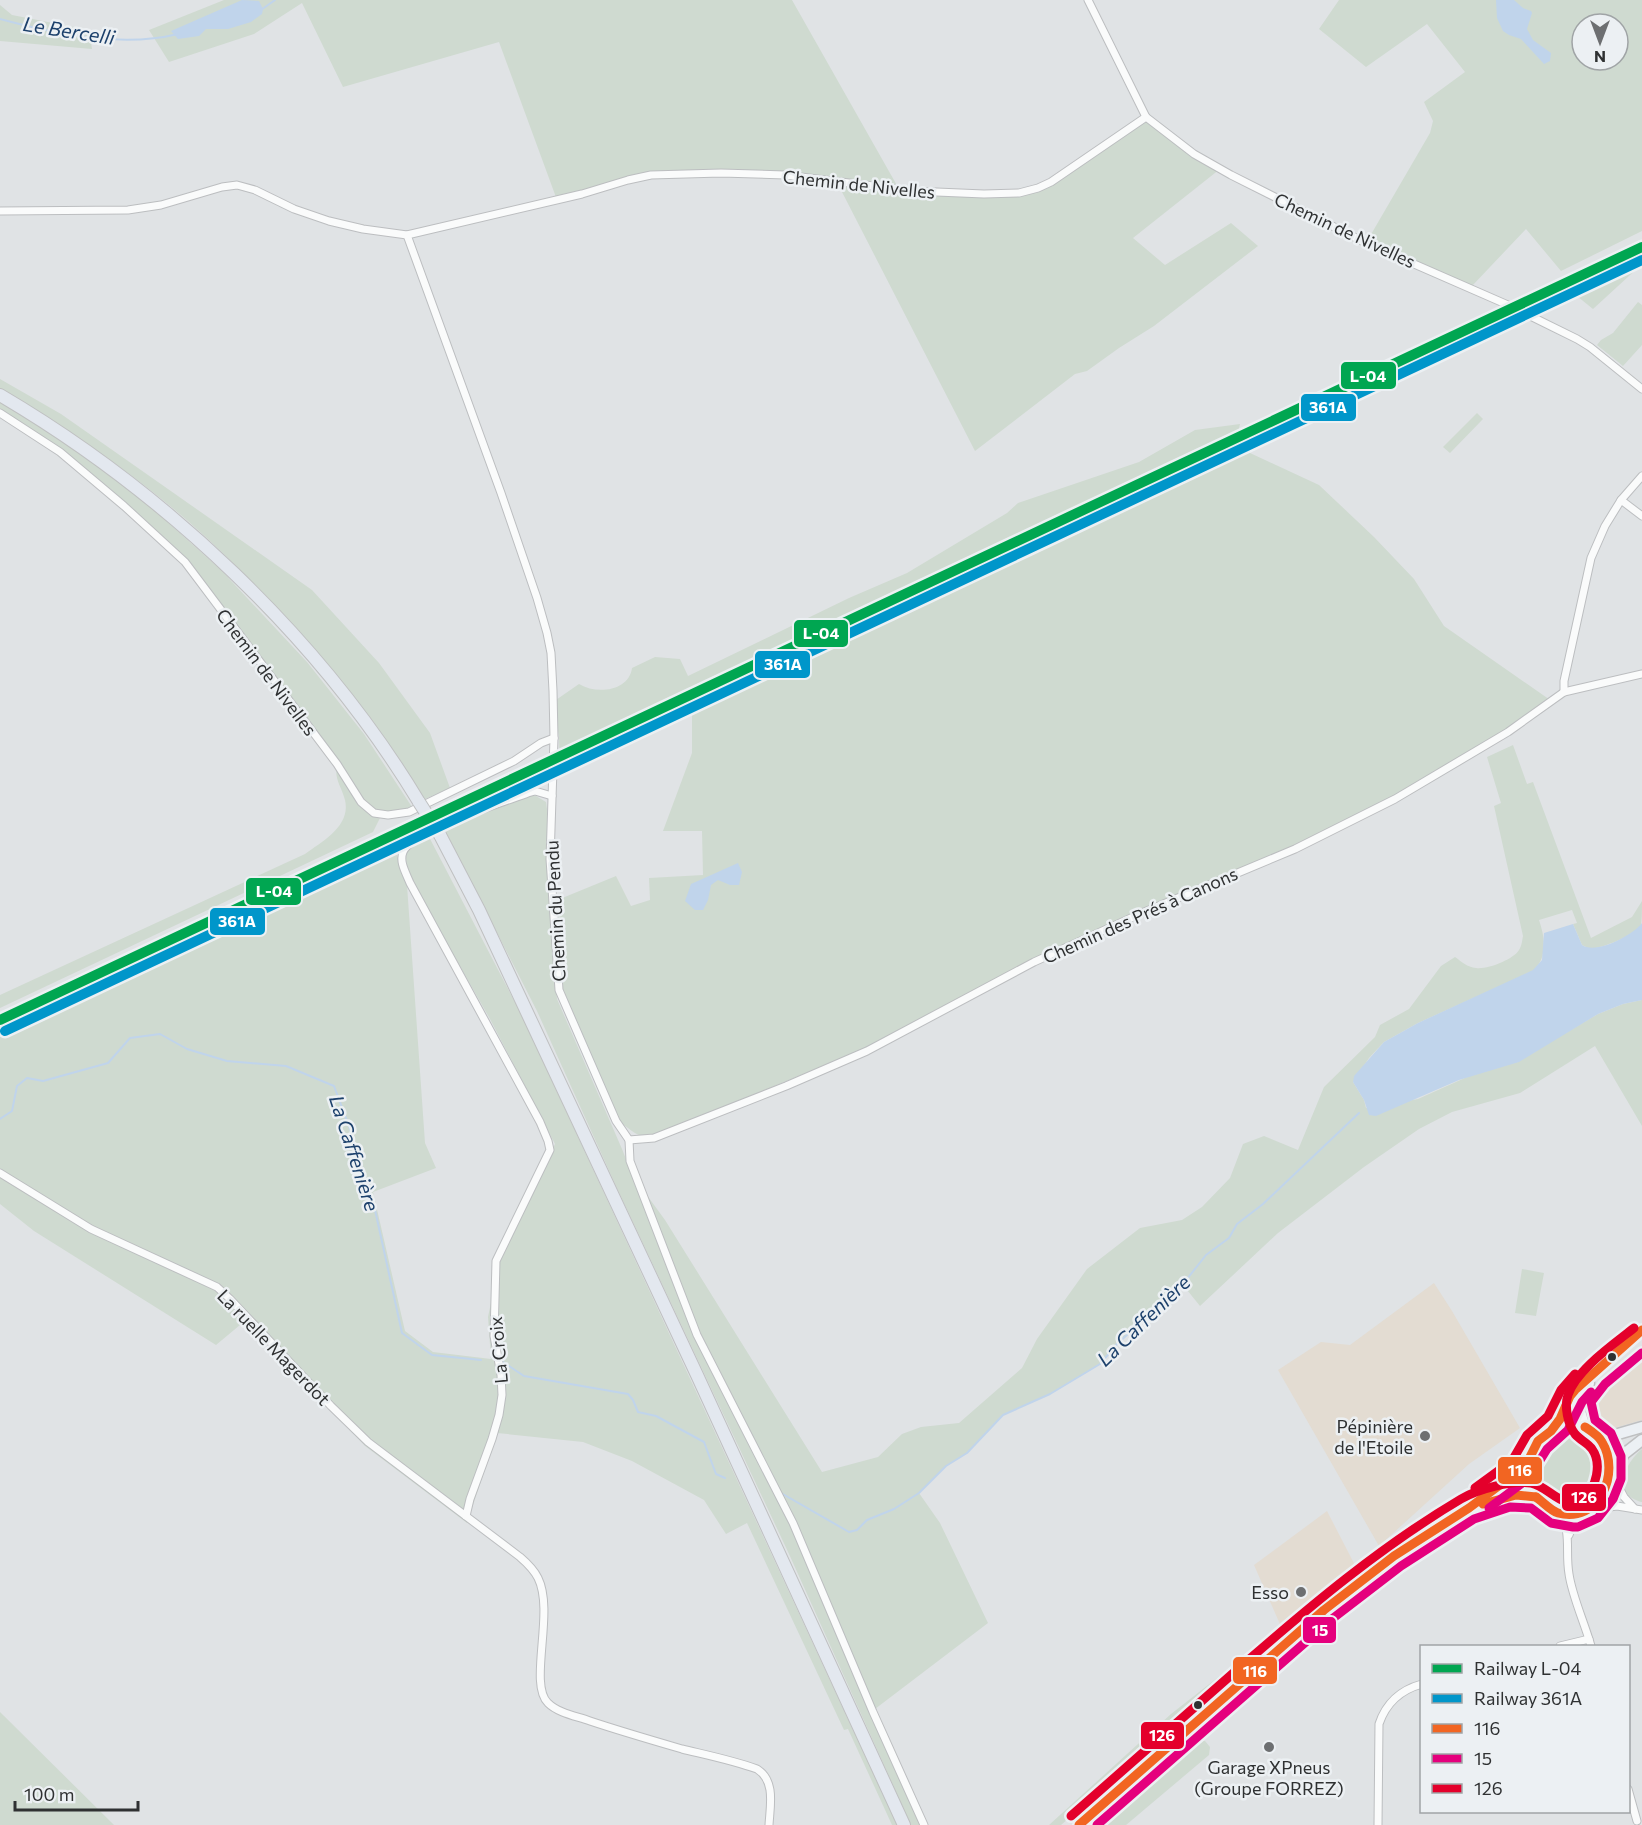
<svg xmlns="http://www.w3.org/2000/svg" width="1642" height="1825" font-family="Commissioner,sans-serif">
<style>
.commercial{fill:#e3dcd2}
.green{fill:#cfdad0;fill-rule:evenodd}
.water{fill:#c0d4eb}
.lines{fill:none;stroke-linecap:round;stroke-linejoin:round}
.stream{stroke:#c0d4eb;stroke-width:2}
.street-casing{stroke:#bcbec0;stroke-width:9}
.secondary-casing{stroke:#bcbec0;stroke-width:13}
.primary-casing{stroke:#bfc0c1;stroke-width:13}
.highway-casing{stroke:#bfc0c1;stroke-width:14}
.street{stroke:#fafbfb;stroke-width:7}
.secondary{stroke:#f4f6f8;stroke-width:10}
.primary{stroke:#ecf0f4;stroke-width:10}
.highway{stroke:#e3e8ef;stroke-width:12}
.highway-bridge-casing{stroke:#bfc0c1;stroke-width:14;stroke-linecap:butt}
.highway-bridge{stroke:#e3e8ef;stroke-width:12}
.bus-1-casing{stroke:#ecf0f3;stroke-width:14}
.bus-2-casing{stroke:#ecf0f3;stroke-width:14}
.bus-3-casing{stroke:#ecf0f3;stroke-width:14}
.bus-1{stroke:#f26522;stroke-width:9}
.bus-2{stroke:#e5007d;stroke-width:9}
.bus-3{stroke:#e4002b;stroke-width:9}
.rail-1-casing{stroke:#ecf0f3;stroke-width:15}
.rail-2-casing{stroke:#ecf0f3;stroke-width:15}
.rail-1{stroke:#00a651;stroke-width:10}
.rail-2{stroke:#0096ca;stroke-width:10}
.bus-dot{fill:#2f3132;stroke:#ecf0f3;stroke-width:2}
.poi-dot{fill:#6d6f71;stroke:#ecf0f3;stroke-width:2}
.labels{text-anchor:middle;dominant-baseline:central;stroke-width:5;stroke-linejoin:round;paint-order:stroke}
.street-label{font-size:18px;fill:#2f3132;stroke:#ecf0f3}
.poi-label{font-size:18px;fill:#2f3132;stroke:#ecf0f3;text-anchor:end}
.water-label{font-size:20px;font-style:italic;fill:#1d416c;stroke:#ecf0f3}
.line-badge{stroke:#ecf0f3;stroke-width:2}
.badge-label{font-size:16px;text-anchor:middle;font-weight:bold;fill:#fff}
</style>
<rect width="100%" height="100%" fill="#e0e3e5"/>
<g class="commercial">
<path d="M 1434,1283 L 1452,1311 L 1520,1428 L 1469,1464 L 1379,1546 L 1278,1370 L 1321,1342 L 1350,1345 Z"/>
<path d="M 1642,1346 L 1642,1420 L 1611,1429 L 1596,1425 L 1588,1413 L 1586,1397 Z"/>
<path d="M 1327,1511 L 1358,1571 L 1283,1631 L 1254,1565 Z"/>
</g>
<g class="green">
<path d="M 224,0 L 792,0 L 899,189 L 984,194 L 1042,187 L 1146,117 L 1220,169 L 1133,238 L 1165,265 L 1231,223 L 1258,246 L 1154,326 L 1119,348 L 1087,371 L 1075,374 L 975,451 L 842,192 L 843,182 L 785,175 L 651,175 L 557,200 L 499,42 L 343,87 L 302,3 L 254,34 L 169,62 L 149,30 Z"/>
<path d="M 1339,0 L 1642,0 L 1642,231 L 1561,271 L 1526,229 L 1472,286 L 1372,241 L 1366,243 L 1430,133 L 1433,121 L 1424,102 L 1465,72 L 1427,24 L 1366,67 L 1319,29 ZM 1582,24 L 1618,24 L 1618,60 L 1582,60 Z"/>
<path d="M 0,5 L 12,15 L 89,30 L 92,49 L 0,41 Z"/>
<path d="M 1642,253 L 1642,264 L 1593,309 L 1572,292 L 1570,287 Z"/>
<path d="M 1638,302 L 1642,305 L 1642,345 L 1623,366 L 1597,345 L 1601,340 L 1613,333 Z"/>
<path d="M 0,379 L 61,414 L 312,590 L 379,663 L 430,733 L 450,788 L 425,799 C 356,699 281,603 189,522 C 131,471 66,429 0,388 Z"/>
<path d="M 0,402 L 61,440 L 135,493 L 221,570 L 307,662 L 364,734 L 412,807 C 396,813 382,815 368,806 L 183,557 C 126,502 68,449 0,410 Z"/>
<path d="M 1477,413 L 1483,419 L 1450,453 L 1443,447 Z"/>
<path d="M 1240,424 L 1235,446 L 1319,485 L 1374,537 L 1414,579 L 1444,626 L 1553,702 L 1394,796 L 1288,848 L 1034,959 L 863,1049 L 665,1132 C 640,1140 640,1137 620,1122 L 561,985 L 555,901 L 616,876 L 631,906 L 650,900 L 649,878 L 703,875 L 702,831 L 663,831 L 692,753 L 692,712 L 679,714 L 560,776 L 559,737 L 553,702 L 579,684 C 597,695 629,691 632,668 L 655,657 L 680,659 L 688,676 L 849,598 L 907,573 L 1007,513 L 1018,503 L 1139,462 L 1195,430 Z"/>
<path d="M 1513,745 L 1527,784 L 1533,782 L 1591,938 L 1632,917 L 1642,901 C 1642,908 1642,919 1641,925 C 1634,936 1602,948 1590,949 L 1582,945 L 1573,924 L 1577,923 L 1572,910 L 1539,920 C 1545,938 1548,957 1533,971 L 1418,1023 L 1384,1042 L 1369,1058 L 1353,1082 L 1364,1100 L 1366,1108 L 1418,1099 L 1567,1032 L 1598,1014 L 1623,1004 L 1642,1000 L 1642,1126 L 1595,1046 L 1520,1093 L 1452,1112 L 1419,1129 L 1364,1167 L 1278,1233 L 1200,1306 L 1183,1285 L 1117,1343 L 1100,1364 L 1050,1394 L 1003,1415 L 967,1453 L 946,1466 L 919,1493 L 940,1523 L 988,1623 L 875,1709 L 794,1522 L 701,1336 L 641,1187 L 665,1220 L 822,1472 L 878,1457 L 902,1434 L 921,1427 L 959,1423 L 1022,1368 L 1037,1339 L 1087,1269 L 1140,1228 L 1182,1220 L 1202,1207 L 1230,1178 L 1243,1144 L 1264,1136 L 1298,1150 L 1324,1087 L 1375,1037 L 1380,1025 L 1409,1009 L 1441,966 L 1455,957 C 1462,962 1467,967 1476,968 C 1487,970 1514,959 1519,950 C 1522,945 1522,941 1523,936 L 1494,806 L 1501,803 L 1487,757 Z"/>
<path d="M 337,764 L 361,802 L 382,814 L 373,832 L 0,1008 L 0,995 L 305,854 C 323,841 351,826 345,800 C 341,785 334,780 337,764 Z"/>
<path d="M 528,795 L 536,796 L 546,802 L 547,809 L 549,897 L 557,999 L 622,1149 L 673,1279 L 790,1523 L 920,1825 L 911,1825 L 789,1554 L 616,1186 L 537,1011 L 443,827 Z"/>
<path d="M 428,835 L 521,1014 L 897,1825 L 892,1825 L 848,1729 L 844,1730 L 747,1523 L 726,1534 L 704,1500 L 632,1461 L 583,1442 L 497,1433 L 467,1523 L 365,1446 L 246,1320 L 216,1345 L 34,1231 L 0,1204 L 0,1026 L 392,841 L 407,885 L 425,1143 L 436,1168 L 373,1192 L 405,1331 L 433,1352 L 491,1359 L 488,1317 L 499,1265 L 509,1239 L 555,1144 L 490,1019 L 408,875 C 403,850 407,846 428,835 Z"/>
<path d="M 1522,1269 L 1544,1273 L 1536,1316 L 1515,1313 Z"/>
<circle cx="1572" cy="1471" r="36"/>
<path d="M 1642,1449 L 1642,1502 L 1641,1502 C 1635,1500 1628,1497 1625,1491 C 1619,1476 1631,1458 1642,1449 Z"/>
<path d="M 1281,1628 L 1283,1631 L 1069,1818 L 1061,1825 L 1049,1825 L 1171,1714 Z"/>
<path d="M 0,1712 L 114,1825 L 0,1825 Z"/>
<path d="M 1197,1739 L 1205,1741 L 1210,1747 L 1209,1755 L 1126,1825 L 1096,1825 Z"/>
</g>
<g class="water">
<path d="M 242,0 L 259,1 L 263,9 L 262,14 L 251,22 L 228,29 L 206,29 L 199,36 L 178,39 L 171,31 Z"/>
<path d="M 1496,0 L 1514,0 L 1523,8 L 1531,11 L 1532,13 L 1527,29 L 1533,40 L 1551,53 L 1550,61 L 1544,64 L 1521,39 L 1509,35 L 1503,31 L 1497,18 Z"/>
<path d="M 738,863 L 742,872 L 739,885 L 730,885 L 718,880 L 711,885 L 708,900 L 703,910 L 695,910 L 685,901 L 691,884 Z"/>
<path d="M 1642,923 L 1642,1000 L 1623,1004 L 1598,1014 L 1519,1062 L 1459,1080 L 1376,1116 L 1369,1115 L 1364,1100 L 1353,1082 L 1354,1076 L 1384,1042 L 1418,1023 L 1533,970 L 1542,960 L 1544,933 L 1573,924 L 1582,945 C 1596,955 1633,935 1642,923 Z"/>
</g>
<g class="lines">
<g class="stream">
<path d="M 261,10 L 275,0"/>
<path d="M 0,19 C 55,34 122,48 178,34"/>
<path d="M 0,1119 L 12,1111 L 17,1086 L 27,1078 L 43,1081 L 108,1063 L 130,1038 L 160,1034 L 187,1049 L 227,1061 L 286,1066 L 334,1086 L 350,1129 L 375,1210 L 402,1333 L 432,1355 L 481,1360"/>
<path d="M 503,1362 L 524,1376 L 628,1394 L 633,1400 L 638,1412 L 656,1416 L 704,1442 L 716,1474 L 725,1478"/>
<path d="M 781,1493 L 849,1532 L 857,1530 L 867,1520 L 894,1509 L 919,1493 L 946,1466 L 967,1453 L 1003,1415 L 1050,1394 L 1100,1364 L 1117,1344 L 1183,1284 L 1206,1255 L 1229,1238 L 1237,1224 L 1263,1204 L 1359,1113"/>
</g>
<defs>
<g id="street">
<path d="M 1088,0 L 1146,117"/>
<path d="M 0,211 L 128,210 L 161,205 L 222,187 L 237,185 L 255,190 L 294,209 L 329,221 L 363,229 L 407,235 L 582,194 L 628,180 L 651,175 L 721,173 L 785,175 L 913,191 L 984,194 L 1019,193 L 1038,188 L 1051,182 L 1146,117 L 1194,154 L 1231,175 L 1366,243 L 1508,305 L 1577,339 L 1590,347 L 1642,389"/>
<path d="M 407,235 L 501,493 L 537,598 L 547,633 L 551,653 L 553,691 L 554,738 L 550,859 L 559,990 L 616,1121 L 629,1140 L 630,1161 L 697,1335 L 793,1523 L 873,1712 L 924,1825"/>
<path d="M 0,413 L 60,452 L 124,506 L 185,562 L 337,764 L 361,802 L 374,813 L 388,815 L 409,812 L 514,761 L 541,743 L 554,738"/>
<path d="M 1621,500 L 1642,516"/>
<path d="M 1564,692 L 1564,681 L 1591,558 L 1605,526 L 1621,500 L 1642,476"/>
<path d="M 629,1140 L 654,1138 L 786,1086 L 867,1051 L 1034,962 L 1142,913 L 1295,849 L 1395,799 L 1508,732 L 1564,692 L 1642,674"/>
<path d="M 0,1173 L 91,1229 L 217,1287 L 230,1299 L 331,1406 L 368,1442 L 520,1557 C 527,1563 534,1570 538,1578 C 555,1612 528,1684 548,1703 C 558,1713 576,1716 590,1721 C 620,1731 651,1740 682,1749 C 707,1755 732,1760 757,1769 C 776,1781 770,1806 769,1825"/>
<path d="M 1616,1482 L 1624,1497 L 1635,1509"/>
<path d="M 1595,1509 L 1617,1506 L 1642,1510"/>
<path d="M 1560,1513 C 1572,1535 1565,1551 1569,1574 C 1572,1596 1585,1624 1591,1646"/>
<path d="M 466,1516 L 470,1499 L 492,1439 L 499,1415 L 502,1395 L 501,1375 L 494,1336 L 496,1261 L 550,1150 L 548,1141 L 540,1122 L 410,883 C 406,873 399,862 403,852 C 411,831 504,802 528,793 L 535,791 L 552,796"/>
<path d="M 1569,1535 L 1573,1524 L 1579,1514"/>
<path d="M 1560,1646 L 1589,1639"/>
<path d="M 1628,1789 L 1637,1821"/>
<path d="M 1378,1825 L 1379,1724 C 1386,1703 1400,1690 1422,1684"/>
</g>
<g id="secondary">
<path d="M 1585,1427 C 1578,1408 1576,1399 1589,1383"/>
<path d="M 1551,1431 C 1561,1418 1565,1402 1575,1390 L 1642,1330"/>
</g>
<g id="primary">
<circle cx="1572" cy="1470" r="45"/>
<path d="M 1600,1435 L 1618,1434 L 1642,1427"/>
<path d="M 1617,1467 L 1624,1454 L 1642,1440"/>
<path d="M 1477,1506 C 1498,1499 1515,1492 1536,1497"/>
<path d="M 1079,1825 L 1324,1610 L 1394,1556 L 1469,1508 L 1520,1470 L 1529,1459"/>
</g>
<g id="highway">
<path d="M 0,395 C 165,492 320,638 419,802"/>
<path d="M 440,835 L 479,910 L 697,1375 L 904,1825"/>
</g>
</defs>
<use href="#street" class="street-casing"/>
<use href="#secondary" class="secondary-casing"/>
<use href="#primary" class="primary-casing"/>
<use href="#highway" class="highway-casing"/>
<use href="#street" class="street"/>
<use href="#secondary" class="secondary"/>
<use href="#primary" class="primary"/>
<use href="#highway" class="highway"/>
<defs>
<path id="highway-bridge" d="M 419,802 L 440,835"/>
</defs>
<use href="#highway-bridge" class="highway-bridge-casing"/>
<use href="#highway-bridge" class="highway-bridge"/>
<defs>
<g id="bus-1">
<path d="M 1536,1497 C 1543,1502 1551,1511 1558,1513 C 1599,1524 1621,1473 1602,1442 C 1599,1436 1591,1431 1585,1427"/>
<path d="M 1483,1504 L 1516,1495 L 1536,1497"/>
<path d="M 1079,1825 L 1324,1610 L 1394,1556 L 1469,1508 L 1520,1470 L 1529,1459 L 1538,1441 L 1551,1431 L 1560,1419 L 1570,1396 L 1575,1390 L 1642,1330"/>
</g>
<g id="bus-2">
<path d="M 1489,1508 L 1529,1478 L 1547,1449 L 1568,1430 L 1582,1402 L 1591,1392"/>
<path d="M 1097,1825 L 1332,1619 L 1401,1566 L 1474,1519 L 1510,1507 L 1531,1508 L 1551,1523 L 1573,1527 L 1578,1527 L 1598,1518 L 1613,1499 L 1621,1479 L 1621,1456 L 1611,1433 L 1595,1420 L 1591,1402 L 1605,1384 L 1642,1353"/>
</g>
<g id="bus-3">
<path d="M 1475,1488 L 1512,1461 L 1527,1435 L 1548,1416 L 1561,1390 L 1575,1374"/>
<path d="M 1071,1816 C 1127,1767 1182,1718 1238,1669 C 1309,1607 1380,1547 1461,1499 C 1478,1489 1512,1480 1531,1483 C 1549,1486 1564,1513 1583,1498 C 1597,1488 1602,1463 1592,1449 C 1588,1443 1580,1440 1575,1434 C 1568,1425 1564,1406 1568,1395 C 1576,1370 1614,1344 1634,1328"/>
</g>
</defs>
<use href="#bus-1" class="bus-1-casing"/>
<use href="#bus-2" class="bus-2-casing"/>
<use href="#bus-3" class="bus-3-casing"/>
<use href="#bus-1" class="bus-1"/>
<use href="#bus-2" class="bus-2"/>
<use href="#bus-3" class="bus-3"/>
<defs>
<path id="rail-1" d="M 0,1020 L 1642,247"/>
<path id="rail-2" d="M 5,1031 L 1642,260"/>
</defs>
<use href="#rail-1" class="rail-1-casing"/>
<use href="#rail-2" class="rail-2-casing"/>
<use href="#rail-1" class="rail-1"/>
<use href="#rail-2" class="rail-2"/>
</g>
<g class="bus-dot">
<circle cx="1612" cy="1357" r="5"/>
<circle cx="1198" cy="1705" r="5"/>
</g>
<g class="poi-dot">
<circle cx="1425" cy="1436" r="6"/>
<circle cx="1301" cy="1592" r="6"/>
<circle cx="1269" cy="1747" r="6"/>
</g>
<g class="labels">
<g class="street-label">
<text transform="translate(859 184) rotate(6)">Chemin de Nivelles</text>
<text transform="translate(1345 230) rotate(25)">Chemin de Nivelles</text>
<text transform="translate(267 672) rotate(53)">Chemin de Nivelles</text>
<text transform="translate(555 911) rotate(-93)">Chemin du Pendu</text>
<text transform="translate(1140 915) rotate(-24)">Chemin des Prés à Canons</text>
<text transform="translate(274 1347) rotate(46)">La ruelle Magerdot</text>
<text transform="translate(498 1350) rotate(-95)">La Croix</text>
</g>
<g class="poi-label">
<text x="1413" y="1426">Pépinière<tspan x="1413" dy="21">de l'Etoile</tspan></text>
<text x="1289" y="1592">Esso</text>
<text x="1269" y="1767" text-anchor="middle">Garage XPneus<tspan x="1269" dy="21">(Groupe FORREZ)</tspan></text>
</g>
<g class="water-label">
<text transform="translate(69 30) rotate(9)">Le Bercelli</text>
<text transform="translate(355 1153) rotate(72)">La Caffenière</text>
<text transform="translate(1143 1320) rotate(-44)">La Caffenière</text>
</g>
</g>
<g class="line-badge">
<rect x="1340" y="361" width="57" height="29" rx="6" fill="#00a651"/>
<rect x="1300" y="393" width="57" height="29" rx="6" fill="#0096ca"/>
<rect x="793" y="619" width="56" height="29" rx="6" fill="#00a651"/>
<rect x="754" y="650" width="57" height="29" rx="6" fill="#0096ca"/>
<rect x="245" y="877" width="57" height="29" rx="6" fill="#00a651"/>
<rect x="209" y="907" width="57" height="29" rx="6" fill="#0096ca"/>
<rect x="1497" y="1456" width="46" height="29" rx="6" fill="#f26522"/>
<rect x="1561" y="1483" width="46" height="29" rx="6" fill="#e4002b"/>
<rect x="1302" y="1616" width="35" height="28" rx="6" fill="#e5007d"/>
<rect x="1232" y="1656" width="46" height="29" rx="6" fill="#f26522"/>
<rect x="1140" y="1721" width="45" height="29" rx="6" fill="#e4002b"/>
</g>
<g class="badge-label">
<text x="1368" y="382">L-04</text>
<text x="1328" y="413">361A</text>
<text x="821" y="639">L-04</text>
<text x="783" y="670">361A</text>
<text x="274" y="897">L-04</text>
<text x="237" y="927">361A</text>
<text x="1520" y="1476">116</text>
<text x="1584" y="1503">126</text>
<text x="1320" y="1636">15</text>
<text x="1255" y="1677">116</text>
<text x="1162" y="1741">126</text>
</g>
<rect x="1420" y="1645" width="210" height="168" fill="#ecf0f3" stroke="#a0a4a6" stroke-width="1.5"/>
<rect x="1432" y="1664" width="30" height="9" fill="#00a651" stroke="#a0a4a6" stroke-width="1.5"/>
<text x="1474" y="1675" font-size="18" fill="#2f3132">Railway L-04</text>
<rect x="1432" y="1694" width="30" height="9" fill="#0096ca" stroke="#a0a4a6" stroke-width="1.5"/>
<text x="1474" y="1705" font-size="18" fill="#2f3132">Railway 361A</text>
<rect x="1432" y="1724" width="30" height="9" fill="#f26522" stroke="#a0a4a6" stroke-width="1.5"/>
<text x="1474" y="1735" font-size="18" fill="#2f3132">116</text>
<rect x="1432" y="1754" width="30" height="9" fill="#e5007d" stroke="#a0a4a6" stroke-width="1.5"/>
<text x="1474" y="1765" font-size="18" fill="#2f3132">15</text>
<rect x="1432" y="1784" width="30" height="9" fill="#e4002b" stroke="#a0a4a6" stroke-width="1.5"/>
<text x="1474" y="1795" font-size="18" fill="#2f3132">126</text>
<g transform="translate(1600 42) rotate(180)"><circle r="28" fill="#ecf0f3" stroke="#a0a4a6" stroke-width="1.5"/>
<path d="M0-4.5L10 22L0 15L-10 22Z" fill="#6d6f71"/>
<text y="-9" font-size="16" font-weight="bold" text-anchor="middle" fill="#2f3132">N</text>
</g>
<path d="M15 1801v9h123v-9" fill="none" stroke="#2f3132" stroke-width="3"/>
<text x="24" y="1801" font-size="18" fill="#2f3132" stroke="#ecf0f3" stroke-width="4.5" paint-order="stroke">100 m</text>
</svg>
